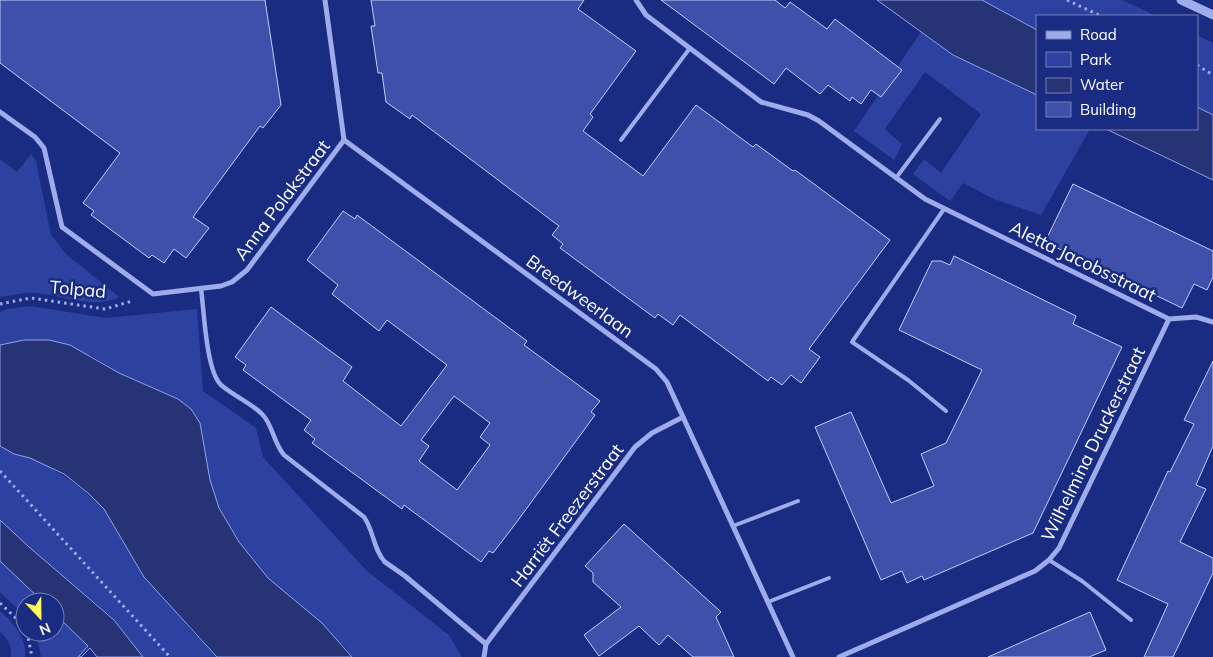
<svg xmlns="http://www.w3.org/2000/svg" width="1213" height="657" font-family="Mulish,sans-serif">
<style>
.green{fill:#2d41a1}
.water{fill:#263374;stroke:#91a3ed}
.building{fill:#3e50aa;stroke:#c3cdf8;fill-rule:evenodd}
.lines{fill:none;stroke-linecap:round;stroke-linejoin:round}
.path{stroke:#9eaceb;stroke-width:3;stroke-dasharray:2.5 4;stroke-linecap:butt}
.service{stroke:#9eaceb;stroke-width:4}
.pedestrian{stroke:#9eaceb;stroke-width:4.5}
.minor{stroke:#9eaceb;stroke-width:5}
.tertiary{stroke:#9eaceb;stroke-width:9}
.labels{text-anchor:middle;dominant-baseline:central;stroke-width:5;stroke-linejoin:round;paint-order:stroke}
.street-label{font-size:18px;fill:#fff;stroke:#1a2b82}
</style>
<rect width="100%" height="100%" fill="#1a2b82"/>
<g class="green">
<path d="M 982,0 L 1122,0 L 1156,16 L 1037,16 L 1037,30 Z"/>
<path d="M 921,32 L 953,55 L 1037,95 L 1037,129 L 1090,129 L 1041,215 L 994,199 L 963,183 L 950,201 L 913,174 L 924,159 L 941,173 L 981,114 L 925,72 L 885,129 L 902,144 L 894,160 L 854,131 Z"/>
<path d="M 1197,35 L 1213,43 L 1213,115 L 1197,107 Z"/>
<path d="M 31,154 L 36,161 L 51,235 L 66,254 L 119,297 C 94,310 62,295 35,293 C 24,292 11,296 0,297 L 0,159 L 17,172 Z"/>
<path d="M 30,306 L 106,318 L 197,309 L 203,391 L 256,428 L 263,457 L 367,571 L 449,635 L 462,657 L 352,657 L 345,647 L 268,578 L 239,542 L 219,508 L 178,399 L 119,373 L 91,355 L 0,345 L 0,312 L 7,309 Z"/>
<path d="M 0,446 C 12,454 21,454 33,459 C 60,472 82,487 104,509 L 188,627 L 217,657 L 143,657 L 114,619 L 29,547 L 0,520 Z"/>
<path d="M 0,561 L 43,602 L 25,602 L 25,616 L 0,592 Z"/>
<path d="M 0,611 C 14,624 27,637 25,657 L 11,657 C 12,647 8,638 0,632 Z"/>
<path d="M 55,614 L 88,646 L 78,657 L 41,657 L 36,632 L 55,632 Z"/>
</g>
<g class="water">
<path d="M 877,0 L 982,0 L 1037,30 L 1037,95 L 953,55 Z"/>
<path d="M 1197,107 L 1213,115 L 1213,180 L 1106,129 L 1197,129 Z"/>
<path d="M 24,340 L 49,340 L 70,345 L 119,373 L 178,399 L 191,409 L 200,423 L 210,480 L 219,508 L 239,542 L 268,578 L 322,623 L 352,657 L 217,657 L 144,577 L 104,509 L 88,493 L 64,474 L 30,458 L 14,454 L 0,446 L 0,345 Z"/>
<path d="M 0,520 L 29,547 L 114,620 L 143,657 L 97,657 L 90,648 L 81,657 L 78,657 L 88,646 L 55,614 L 55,602 L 43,602 L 0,561 Z"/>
</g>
<g class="building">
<path d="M 0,0 L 265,0 L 281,105 L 263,128 L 260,126 L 193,217 L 209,228 L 186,258 L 174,249 L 164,263 L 152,255 L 149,258 L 91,215 L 94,211 L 83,203 L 120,153 L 0,63 Z"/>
<path d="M 371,0 L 584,0 L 578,9 L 636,51 L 590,114 L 593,117 L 583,131 L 643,176 L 696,105 L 753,147 L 756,144 L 793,171 L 795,170 L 890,240 L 809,349 L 820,357 L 801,383 L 791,375 L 782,385 L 771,377 L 768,381 L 680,315 L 673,325 L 658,314 L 655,318 L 560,248 L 563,244 L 552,235 L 559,226 L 412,115 L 410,119 L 386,102 L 382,73 L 378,73 L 371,26 L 375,26 Z"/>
<path d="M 661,0 L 775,0 L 785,8 L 790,2 L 827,29 L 835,19 L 902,70 L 881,97 L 871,90 L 861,104 L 852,97 L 850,101 L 828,85 L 820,94 L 786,68 L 774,84 Z"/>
<path d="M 1073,184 L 1213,251 L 1213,277 L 1207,290 L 1194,284 L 1182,308 L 1045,242 Z"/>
<path d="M 343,211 L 355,219 L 357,215 L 527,341 L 524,345 L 600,401 L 591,412 L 595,415 L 516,523 L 493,553 L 489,551 L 481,562 L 404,505 L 402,509 L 312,443 L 315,439 L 304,430 L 311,420 L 243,370 L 246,365 L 235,357 L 271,307 L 352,367 L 343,381 L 401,426 L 447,365 L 387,320 L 379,331 L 332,294 L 338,285 L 307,260 ZM 454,396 L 490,423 L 480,437 L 490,445 L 457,490 L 419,461 L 429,446 L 421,440 Z"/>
<path d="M 954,256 L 1076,316 L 1073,324 L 1122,347 L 1033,533 L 924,580 L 922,576 L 907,583 L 902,571 L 881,580 L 815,427 L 851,412 L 891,503 L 934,486 L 921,454 L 946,443 L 982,370 L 899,330 L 932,261 L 941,261 L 950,265 Z"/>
<path d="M 1213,361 L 1213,446 L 1196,485 L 1206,489 L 1180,542 L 1213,558 L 1213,573 L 1173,657 L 1144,657 L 1168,604 L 1117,580 L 1168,471 L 1170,472 L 1194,424 L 1184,420 Z"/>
<path d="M 624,524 L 721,612 L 716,617 L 734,657 L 693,657 L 668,635 L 659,645 L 639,626 L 599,656 L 584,635 L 621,607 L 593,582 L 593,573 L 585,566 Z"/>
<path d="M 1090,612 L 1106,650 L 1089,657 L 988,657 Z"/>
</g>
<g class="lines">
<g class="path">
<path d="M 1067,0 L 1101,16"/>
<path d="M 1197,65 L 1213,75"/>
<path d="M 0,304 L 31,298 L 105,309 L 132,301"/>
<path d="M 0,471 L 170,657"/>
<path d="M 0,603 L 21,623 L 25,630"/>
<path d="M 27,632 L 32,657"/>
</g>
<g class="service">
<path d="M 621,140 L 690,48"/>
<path d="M 896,178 L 940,119"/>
<path d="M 944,209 L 852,342 L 908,380 L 946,411"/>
<path d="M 733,526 L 798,501"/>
<path d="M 1049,560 L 1082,581 L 1131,620"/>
<path d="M 768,602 L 829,578"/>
</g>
<path class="pedestrian" d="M 201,288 C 204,310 206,371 221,385 C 234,396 251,403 262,414 C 273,425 273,442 284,455 L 364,517 C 374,531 373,549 385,562"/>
<g class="minor">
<path d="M 325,0 L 344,140 L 656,369 L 667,382 L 793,657"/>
<path d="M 636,0 L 646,15 L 761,102 L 808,115 L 819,121 L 925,199 L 1169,319 L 1196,317 L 1213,322"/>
<path d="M 0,112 L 35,137 L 44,148 L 62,227 L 153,294 L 221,286 L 232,282 L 247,270 L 344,140"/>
<path d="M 385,562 L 405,576 L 486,644 L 484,657"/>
<path d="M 486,644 L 635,447 L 652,433 L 683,417"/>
<path d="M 839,657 L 1035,571 L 1049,560 L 1059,548 L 1169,319"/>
</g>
<path class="tertiary" d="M 1181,0 L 1213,15"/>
</g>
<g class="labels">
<g class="street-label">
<text transform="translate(282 200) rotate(-53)">Anna Polakstraat</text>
<text transform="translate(1083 261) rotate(26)">Aletta Jacobsstraat</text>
<text transform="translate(78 289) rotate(5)">Tolpad</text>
<text transform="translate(580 296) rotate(36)">Breedweerlaan</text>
<text transform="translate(1093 444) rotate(-64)">Wilhelmina Druckerstraat</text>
<text transform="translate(567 515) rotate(-53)">Harriët Freezerstraat</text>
</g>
</g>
<rect x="1036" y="15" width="162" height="115" fill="#1a2b82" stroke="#7680b4"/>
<rect x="1046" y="31" width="25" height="8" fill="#9eaceb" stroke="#7680b4"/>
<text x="1080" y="40" font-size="15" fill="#ffffff">Road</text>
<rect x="1046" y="52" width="25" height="15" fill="#2d41a1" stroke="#7680b4"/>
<text x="1080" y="65" font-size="15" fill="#ffffff">Park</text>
<rect x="1046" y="78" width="25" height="15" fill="#263374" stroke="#7680b4"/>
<text x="1080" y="90" font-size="15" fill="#ffffff">Water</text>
<rect x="1046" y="102" width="25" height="15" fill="#3e50aa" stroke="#7680b4"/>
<text x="1080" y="115" font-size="15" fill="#ffffff">Building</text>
<g transform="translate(40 617) rotate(158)"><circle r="24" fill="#1a2b82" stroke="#7680b4"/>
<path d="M0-4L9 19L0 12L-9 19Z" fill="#fdfa5a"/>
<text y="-8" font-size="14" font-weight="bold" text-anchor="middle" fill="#ffffff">N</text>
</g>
</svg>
